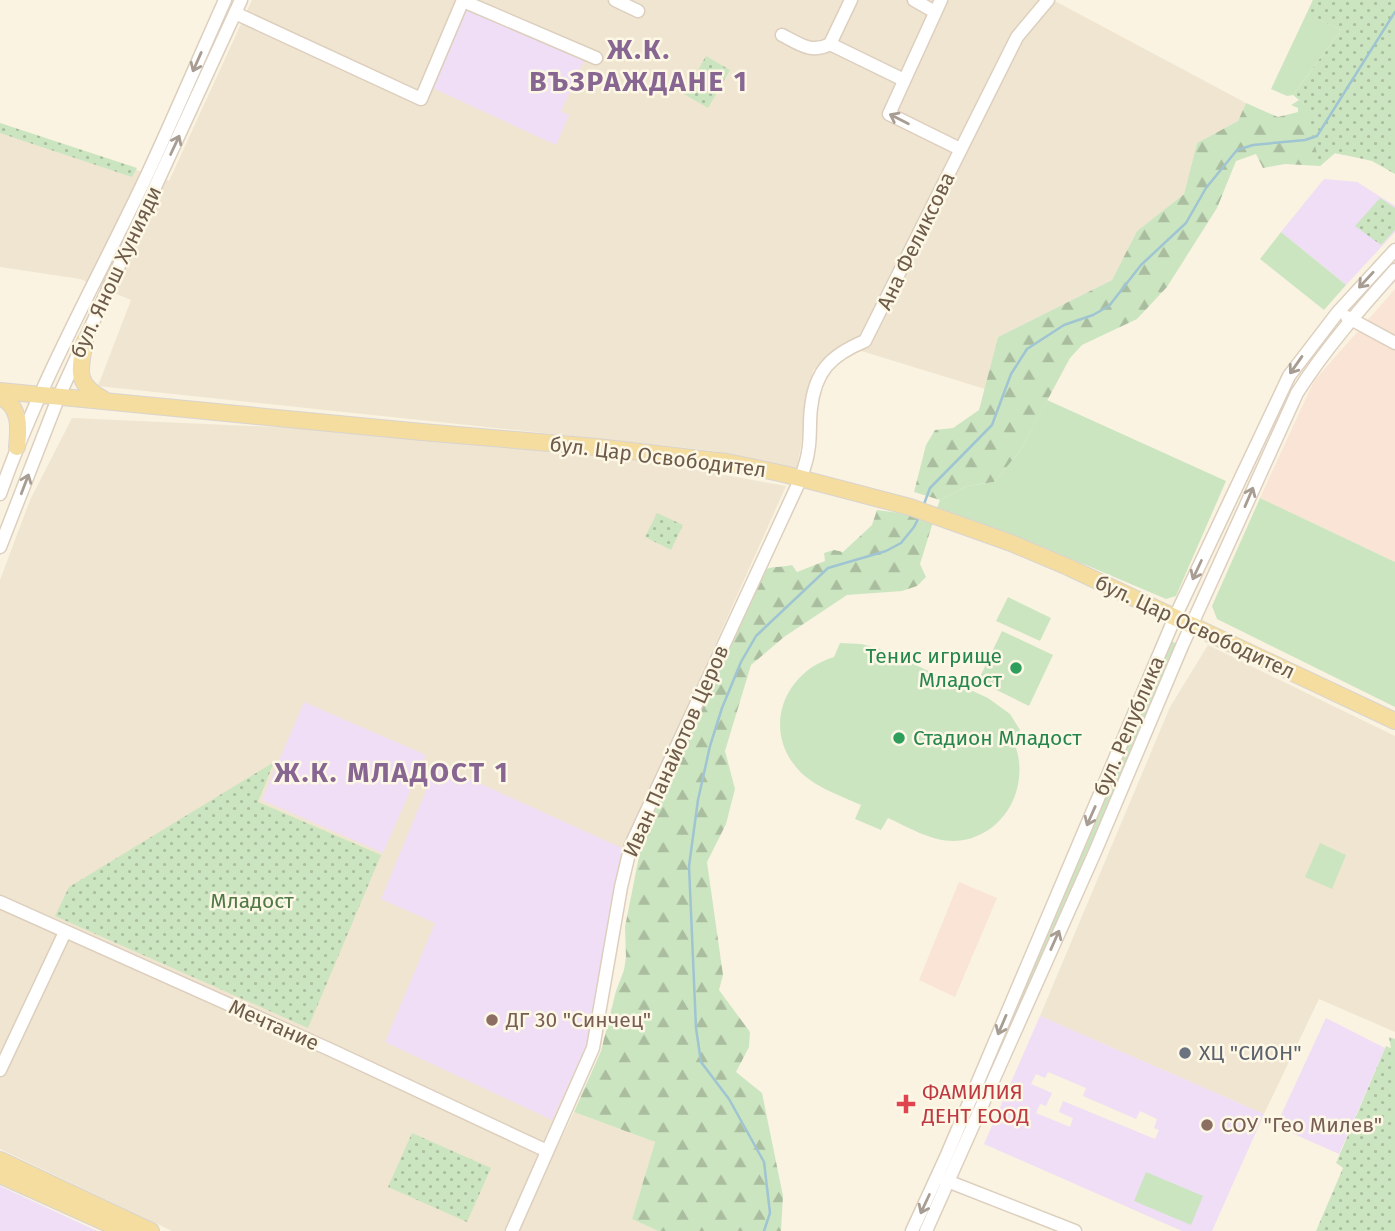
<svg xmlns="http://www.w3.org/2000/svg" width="1395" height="1231" font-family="'Fira Sans',sans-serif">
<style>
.residential{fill:#f0e5d0}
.commercial{fill:#f9e4d5}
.education{fill:#efdef5;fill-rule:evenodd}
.green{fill:#cce5c1}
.forest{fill:url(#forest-firs)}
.park{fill:url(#park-dots)}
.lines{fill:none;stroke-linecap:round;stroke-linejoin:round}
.stream{stroke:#9fc4d2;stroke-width:2.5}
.minor-casing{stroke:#ddcfbe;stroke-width:15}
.major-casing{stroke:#d9d4d0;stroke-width:18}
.minor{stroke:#fff;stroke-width:12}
.major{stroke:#f4dd9e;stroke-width:16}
.oneway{stroke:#a89d92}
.leisure-dot{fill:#2e9e5b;stroke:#fdf7e6;stroke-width:2.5}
.education-dot{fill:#8d6e63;stroke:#fdf7e6;stroke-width:2.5}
.worship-dot{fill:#6b7280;stroke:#fdf7e6;stroke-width:2.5}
.health-dot{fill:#e0444e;stroke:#fdf7e6;stroke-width:2.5}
.labels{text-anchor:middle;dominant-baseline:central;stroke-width:5;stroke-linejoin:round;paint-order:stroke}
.street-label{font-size:21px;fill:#6e5b4a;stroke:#fdf7e6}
.leisure-label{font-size:21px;fill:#27864d;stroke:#fdf7e6;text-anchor:end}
.park-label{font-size:21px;fill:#507946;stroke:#fdf7e6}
.education-label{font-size:21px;fill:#785e54;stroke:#fdf7e6;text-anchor:start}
.worship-label{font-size:21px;fill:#5b616d;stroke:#fdf7e6;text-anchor:start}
.health-label{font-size:21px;fill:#be3a42;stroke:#fdf7e6;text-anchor:start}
.district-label{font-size:28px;font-weight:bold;letter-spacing:2px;fill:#876691;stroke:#fdf7e6}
</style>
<defs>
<pattern id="forest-firs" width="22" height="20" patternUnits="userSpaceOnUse" patternTransform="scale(1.75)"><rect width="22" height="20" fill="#cce5c1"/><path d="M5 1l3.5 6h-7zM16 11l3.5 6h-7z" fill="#aabd9f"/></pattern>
<pattern id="park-dots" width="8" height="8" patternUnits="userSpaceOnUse" patternTransform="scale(1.75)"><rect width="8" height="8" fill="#cce5c1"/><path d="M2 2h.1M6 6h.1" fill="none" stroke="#aabd9f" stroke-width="1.8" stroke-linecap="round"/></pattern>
</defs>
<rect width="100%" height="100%" fill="#faf3e1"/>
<g class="residential">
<path d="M 252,0 L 1053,0 L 1246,103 L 1238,121 L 1197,143 L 1184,194 L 1137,231 L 1112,280 L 998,337 L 985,389 L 858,350 L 813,370 L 797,469 L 715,451 L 98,386 L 131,300 L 80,279 L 0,267 L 0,123 L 169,181 Z"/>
<path d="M 72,418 L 366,431 L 619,456 L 786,486 L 627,842 L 588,1048 L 504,1231 L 172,1231 L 0,1149 L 0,580 L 30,500 Z"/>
<path d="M 1208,645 L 1395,736 L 1395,1032 L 1319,999 L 1264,1114 L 1040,1016 L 1170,707 Z"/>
<path d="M 574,1112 L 655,1142 L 632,1219 L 658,1231 L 517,1231 Z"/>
</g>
<g class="commercial">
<path d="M 1395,289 L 1395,562 L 1260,498 L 1314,381 Z"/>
<path d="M 959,882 L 997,898 L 955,997 L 919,980 Z"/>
</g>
<g class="education">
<path d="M 465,6 L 584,61 L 561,111 L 569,115 L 556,145 L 428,86 Z"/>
<path d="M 1324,179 L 1357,182 L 1395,206 L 1395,232 L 1346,285 L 1281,232 Z"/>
<path d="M 304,702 L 426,755 L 383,853 L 262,800 Z"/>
<path d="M 437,764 L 622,848 L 587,1044 L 552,1120 L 385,1042 L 435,923 L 381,899 Z"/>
<path d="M 1040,1016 L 1264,1114 L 1212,1231 L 1182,1231 L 984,1144 ZM 1048,1072 L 1086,1088 L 1083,1096 L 1136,1119 L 1140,1111 L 1157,1119 L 1154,1128 L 1159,1130 L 1155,1139 L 1063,1101 L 1059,1112 L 1073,1118 L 1070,1127 L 1036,1113 L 1040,1104 L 1046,1106 L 1052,1093 L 1031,1084 L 1036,1074 L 1045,1078 Z"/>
<path d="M 1326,1018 L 1385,1048 L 1339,1154 L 1276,1126 Z"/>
<path d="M 0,1186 L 97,1231 L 0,1231 Z"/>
</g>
<g class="green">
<path d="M 1313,0 L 1314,17 L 1341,30 L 1293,95 L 1287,96 L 1271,89 Z"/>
<path d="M 1281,232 L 1346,285 L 1324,310 L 1260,259 Z"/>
<path d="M 1047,400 L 1226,481 L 1176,596 L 1166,599 L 1086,565 L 937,508 L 940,500 L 967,486 L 994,482 L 1020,451 Z"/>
<path d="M 1260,498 L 1395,562 L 1395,707 L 1217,619 L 1212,606 Z"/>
<path d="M 1008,597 L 1051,618 L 1040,641 L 996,621 Z"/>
<path d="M 1002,631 L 1053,655 L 1029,706 L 978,681 Z"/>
<path d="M 1166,639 L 1182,646 L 959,1158 L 948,1151 Z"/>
<path d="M 840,643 L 861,644 L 878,648 L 988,698 L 1010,714 L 1020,730 L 1014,742 C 1032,786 1004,839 954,841 C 930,841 908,827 888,818 L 881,830 L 855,819 L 861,805 C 839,795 811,786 796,767 C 762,726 786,671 834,657 Z"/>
<path d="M 1320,843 L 1346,855 L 1332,889 L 1305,877 Z"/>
<path d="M 1146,1172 L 1203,1196 L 1191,1225 L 1134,1201 Z"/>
</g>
<g class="forest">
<path d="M 1395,0 L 1344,155 L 1335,153 L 1320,166 L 1285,164 L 1263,168 L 1256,154 L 1236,161 L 1217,208 L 1167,287 L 1137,319 L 1082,345 L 1070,358 L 1020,451 L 994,482 L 967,486 L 940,500 L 914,492 L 926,445 L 935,430 L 953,428 L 979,410 L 998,337 L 1112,280 L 1137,231 L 1184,194 L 1197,143 L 1238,121 L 1246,103 L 1278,117 L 1298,112 L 1298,108 L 1291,105 L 1299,100 L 1305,105 Z"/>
<path d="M 877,510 L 899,513 L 933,522 L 920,564 L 926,577 L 917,586 L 902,591 L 847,595 L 784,637 L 751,665 L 725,751 L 735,789 L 726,824 L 707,862 L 723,975 L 719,990 L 750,1032 L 749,1047 L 736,1072 L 762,1093 L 783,1196 L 781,1231 L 658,1231 L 632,1219 L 655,1142 L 574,1112 L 601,1051 L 616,991 L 624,970 L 626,957 L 625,927 L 643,836 L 763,571 C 771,565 782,568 792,565 L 797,572 L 825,561 L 824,553 L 834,550 L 843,552 L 872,525 Z"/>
</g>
<g class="park">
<path d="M 1313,0 L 1395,0 L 1395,174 L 1372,161 L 1335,153 L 1320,166 L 1305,105 L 1293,95 L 1341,30 L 1307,14 Z"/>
<path d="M 706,56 L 730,70 L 708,108 L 684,94 Z"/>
<path d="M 0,123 L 137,168 L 132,177 L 0,133 Z"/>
<path d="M 1380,198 L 1395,208 L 1395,230 L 1381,245 L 1355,226 Z"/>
<path d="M 657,513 L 683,525 L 671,550 L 645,537 Z"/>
<path d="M 274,762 L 258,802 L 381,855 L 308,1028 L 55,916 L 69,887 Z"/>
<path d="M 1389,1037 L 1395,1039 L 1395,1231 L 1316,1231 L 1343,1168 L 1336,1163 L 1386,1046 L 1391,1048 Z"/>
<path d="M 412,1133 L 491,1168 L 467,1222 L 388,1187 Z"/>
</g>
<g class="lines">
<g class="stream">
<path d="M 924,504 L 930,488 L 992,425 L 1011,374 L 1027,349 L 1064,325 L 1093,315 L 1109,306 L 1141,265 L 1186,223 L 1206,188 L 1237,150 L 1253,145 L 1305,140 L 1317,136 L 1395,12"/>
<path d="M 764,1231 L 770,1213 L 764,1162 L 729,1099 L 701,1062 L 696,1028 L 689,866 L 698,800 L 710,746 L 722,708 L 741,662 L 756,636 L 828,568 L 886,551 L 901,543 L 914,527 L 919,517"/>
</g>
<defs>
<g id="minor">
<path d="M 615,0 L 638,11"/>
<path d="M 914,0 L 935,12"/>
<path d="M 941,0 L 889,114 L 960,149"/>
<path d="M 463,1 L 596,58"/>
<path d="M 235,13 L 421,99 L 463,0"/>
<path d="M 782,35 C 799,44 812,54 830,44 L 851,0"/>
<path d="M 830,44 L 904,80"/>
<path d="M 1347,317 L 1395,343"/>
<path d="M 0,494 C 39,383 97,281 147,175 C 174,117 199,58 225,0"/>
<path d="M 0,547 L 59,396 L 241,0"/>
<path d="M 0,902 L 331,1050 L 547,1151"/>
<path d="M 0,1070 L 65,932"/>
<path d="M 942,1179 L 1075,1231"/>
<path d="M 512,1231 L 593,1048 L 621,887 L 631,845 L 801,478 C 803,470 807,461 808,452 C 811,438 809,423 811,408 C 815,371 831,355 865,341 L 1017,37 L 1048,0"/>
<path d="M 912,1231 L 946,1157 L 1175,617 L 1289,376 L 1338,312 L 1395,250"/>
<path d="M 926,1231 L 1095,852 L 1182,646 L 1297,393 C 1325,349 1360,309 1395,270"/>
</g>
<g id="major">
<path d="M 85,341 C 80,370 74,383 103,399"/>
<path d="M 0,391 L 422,432 L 597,447 L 727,462 L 784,474 L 910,507 L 1011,543 L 1068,567 L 1395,721"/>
<path d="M 0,397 C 21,406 19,429 17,447"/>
<path d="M 0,1160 L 151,1231"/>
<path d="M 0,1175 L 124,1231"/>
</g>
</defs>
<use href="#minor" class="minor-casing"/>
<use href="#major" class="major-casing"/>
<use href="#minor" class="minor"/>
<use href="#major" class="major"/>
</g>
<defs><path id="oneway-shaft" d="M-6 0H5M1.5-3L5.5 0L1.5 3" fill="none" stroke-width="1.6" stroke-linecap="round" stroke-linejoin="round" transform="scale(1.75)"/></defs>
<g class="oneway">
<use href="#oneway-shaft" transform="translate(197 62) rotate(114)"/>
<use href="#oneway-shaft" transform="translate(899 119) rotate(-153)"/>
<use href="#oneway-shaft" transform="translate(175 145) rotate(-65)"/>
<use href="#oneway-shaft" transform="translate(1366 280) rotate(133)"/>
<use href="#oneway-shaft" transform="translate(1296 365) rotate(125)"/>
<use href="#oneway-shaft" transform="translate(25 484) rotate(-69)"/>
<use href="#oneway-shaft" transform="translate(1249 497) rotate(-67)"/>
<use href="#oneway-shaft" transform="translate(1197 570) rotate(115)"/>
<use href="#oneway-shaft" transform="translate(1091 816) rotate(114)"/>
<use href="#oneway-shaft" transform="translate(1055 940) rotate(-66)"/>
<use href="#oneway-shaft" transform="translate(1002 1025) rotate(113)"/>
<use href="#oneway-shaft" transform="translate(925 1204) rotate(115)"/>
</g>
<g class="leisure-dot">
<circle cx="1016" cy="668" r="7"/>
<circle cx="899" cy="738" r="7"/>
</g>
<g class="education-dot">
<circle cx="492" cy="1020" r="7"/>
<circle cx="1207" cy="1125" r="7"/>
</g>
<circle class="worship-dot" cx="1185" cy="1053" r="7"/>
<path class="health-dot" d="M902.5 1093.5h7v7h7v7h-7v7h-7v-7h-7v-7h7z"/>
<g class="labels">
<g class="street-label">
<text transform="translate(916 241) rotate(-64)">Ана Феликсова</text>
<text transform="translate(116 272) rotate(-65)">бул. Янош Хунияди</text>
<text transform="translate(658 457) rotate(7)">бул. Цар Освободител</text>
<text transform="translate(1195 627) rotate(25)">бул. Цар Освободител</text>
<text transform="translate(1129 726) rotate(-67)">бул. Република</text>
<text transform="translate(676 751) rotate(-66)">Иван Панайотов Церов</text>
<text transform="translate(274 1025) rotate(24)">Мечтание</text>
</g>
<g class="leisure-label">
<text x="1002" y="656">Тенис игрище<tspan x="1002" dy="24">Младост</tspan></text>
<text x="913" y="738" text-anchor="start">Стадион Младост</text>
</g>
<g class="park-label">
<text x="252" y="901">Младост</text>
</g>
<g class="education-label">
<text x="506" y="1020">ДГ 30 "Синчец"</text>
<text x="1221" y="1125">СОУ "Гео Милев"</text>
</g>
<g class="worship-label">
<text x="1199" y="1053">ХЦ "СИОН"</text>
</g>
<g class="health-label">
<text x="922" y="1092">ФАМИЛИЯ<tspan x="922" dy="24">ДЕНТ ЕООД</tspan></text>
</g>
<g class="district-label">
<text x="639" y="49">Ж.К.<tspan x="639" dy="32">ВЪЗРАЖДАНЕ 1</tspan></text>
<text x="392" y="772">Ж.К. МЛАДОСТ 1</text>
</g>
</g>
</svg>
